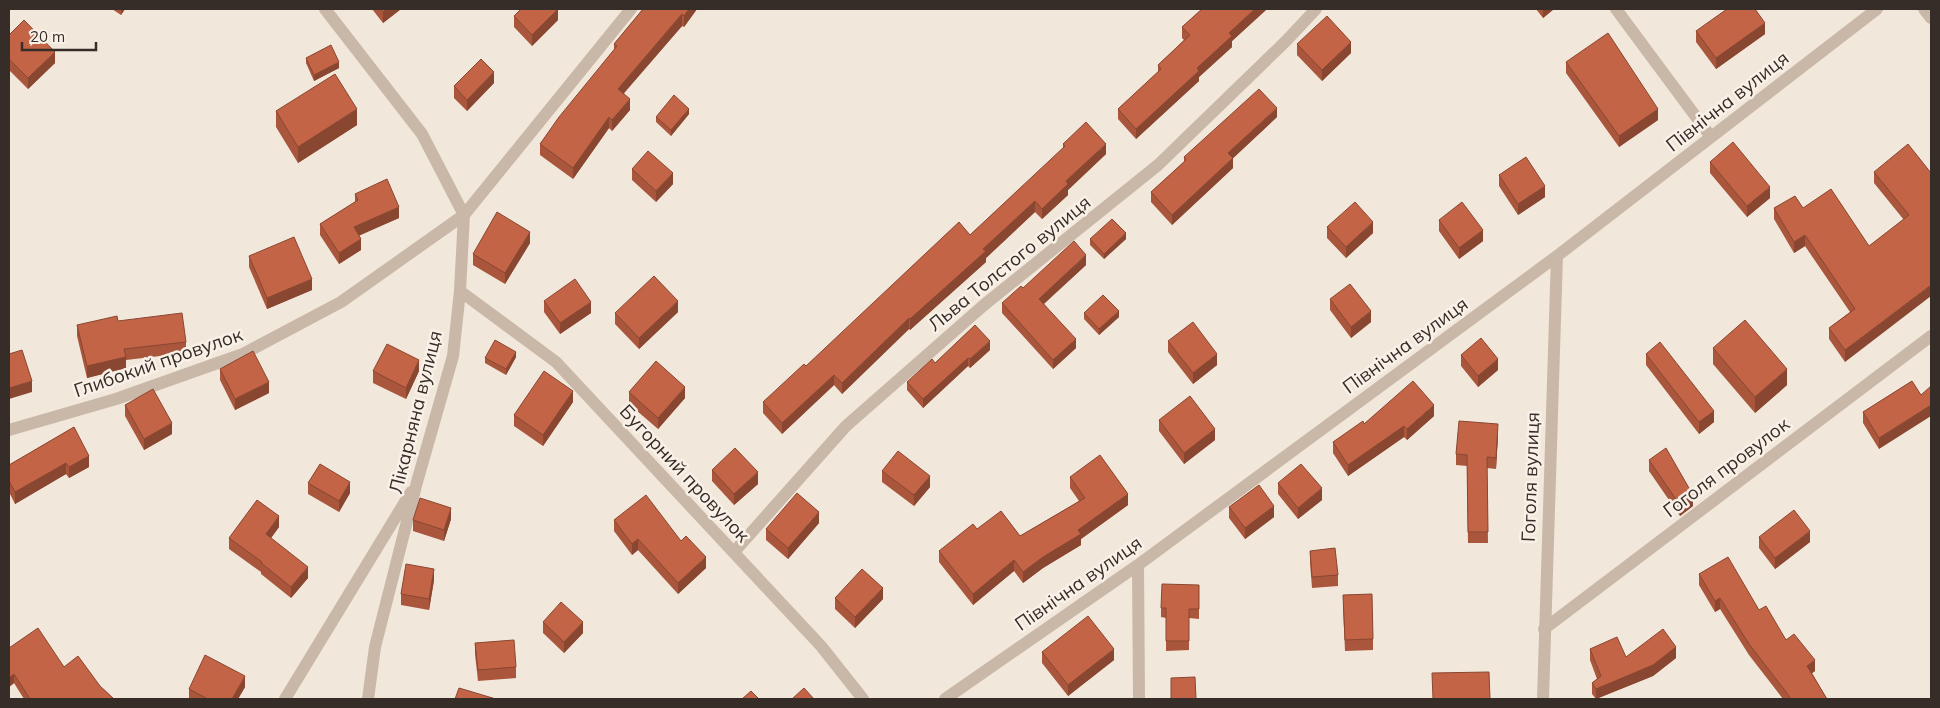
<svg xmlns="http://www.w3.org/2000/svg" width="1940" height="708" font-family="Mulish,sans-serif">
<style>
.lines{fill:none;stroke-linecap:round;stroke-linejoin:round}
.minor{stroke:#c9b7a7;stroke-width:12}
.wall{fill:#a9563c}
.shaded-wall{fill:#894631}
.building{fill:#c46446;stroke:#894631}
.labels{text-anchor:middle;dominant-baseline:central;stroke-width:5;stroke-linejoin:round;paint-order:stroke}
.street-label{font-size:19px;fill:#362c28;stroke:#f9f1e7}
</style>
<rect width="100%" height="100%" fill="#f1e7db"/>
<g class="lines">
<path class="minor" d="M325,9L422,134L464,215L460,291L453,356L417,482L375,647L368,699
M1616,9L1711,137
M1924,9L1931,18
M460,291L556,362L821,646L863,699
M9,430L116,399L243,354L341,302L464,215L631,9
M734,552L846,426L984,305L1158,165L1286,41L1316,9
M1138,565L1139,699
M1544,629L1931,336
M285,699L411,492
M945,699L1138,565L1557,256L1877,9
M1543,699L1557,256"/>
</g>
<path class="wall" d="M112,9H125L121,15Z
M372,9H401L383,23Z
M643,9H697L684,27L682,26L624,93L630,110L612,131L609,128L573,179L540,155V144L614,50V44Z
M1202,9H1267L1232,41V47L1199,77V81L1136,139L1118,119V109L1158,72V65L1184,40L1182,38V27Z
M1536,9H1554L1543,18Z
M514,16L558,20L532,46L514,27Z
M1696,31L1765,34L1716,69L1696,42Z
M9,35L55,63L28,89L9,70Z
M1297,44L1351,53L1322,81L1297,55Z
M306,58L339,68L314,81L306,63Z
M1566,62L1658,120L1619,147L1566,73Z
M494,83L467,111L454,98V86Z
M276,111L357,125L298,163L276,127Z
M689,114L671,136L656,122V117Z
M1277,117L1233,158V168L1172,225L1151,202V192L1184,162V157Z
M1063,144L1106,154L1068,190V195L1042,219L1035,212L986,258V262L910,330L909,329L842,394L834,385L782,434L763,413V402L806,366L970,235L1063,149Z
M1710,162L1770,198L1747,217L1710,173Z
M632,169L673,184L656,202L632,180Z
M1874,172L1931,173L1845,362L1829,339V328L1850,312L1805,246L1794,253L1774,219V208L1869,246L1904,220L1874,183Z
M1499,175L1545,197L1518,215L1499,186Z
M355,194L399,218L359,235L361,250L339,264L320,235V224L355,202Z
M1439,220L1483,241L1459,259L1439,231Z
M1327,227L1373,233L1346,258L1327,238Z
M1090,239H1126L1104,259L1090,245Z
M530,243L505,284L473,265V254Z
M249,256L312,290L267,309L249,267Z
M1086,265L1044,304L1076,348L1053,369L1002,313V303L1023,288Z
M1330,299L1371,322L1351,338L1330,310Z
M544,301L591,313L560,334L544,312Z
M678,312L639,349L615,324V313Z
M1084,313L1119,317L1099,335L1084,319Z
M118,321L186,342V353L126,360V368L87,378L77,336V325Z
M1168,341L1217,365L1193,384L1168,352Z
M1713,348L1787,385L1755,413L1713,364Z
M990,350L970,368L968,366L923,408L907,390V382L935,363Z
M1646,354L1714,422L1699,434L1646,365Z
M1461,355L1498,370L1478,387L1461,366Z
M516,357L506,375L485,363V358Z
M220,369L269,393L235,410L220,380Z
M373,371H419L406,399L373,383Z
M1912,381L1879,449L1863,423V412Z
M629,392L685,398L658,429L629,404Z
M573,402L543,446L514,426V415Z
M125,405L172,434L144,450L125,416Z
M1434,416L1407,440L1404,437L1348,476L1333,453V442L1364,424Z
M1159,420L1215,440L1184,464L1159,431Z
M74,427L89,467L69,478L66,474L15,504L9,492V465Z
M1498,435L1496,469L1487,468L1488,543H1468L1467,466L1456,465V454Z
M1649,460L1693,506L1680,516L1649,471Z
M712,470L758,484L734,505L712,481Z
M882,471L930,487L914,506L882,482Z
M1070,477L1128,505L1081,539V545L1043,568L1023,583L1014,571L973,605L939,562V551L977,529L1020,536L1079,501L1070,488Z
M308,483L350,493L339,512L308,494Z
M1278,483L1322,500L1298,519L1278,494Z
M1229,507L1274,517L1245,539L1229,518Z
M451,519L444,541L413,531V520Z
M614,520L681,541L706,568L678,594L638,550L632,555L614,531Z
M819,523L788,559L766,540V529Z
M279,527L271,538L308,578L291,598L261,574V572L229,549V538Z
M1759,537L1810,542L1775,569L1759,548Z
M1310,551L1338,575V586L1312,588L1310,562Z
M1699,574L1759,610L1815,671L1812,673L1827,699H1783L1749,655L1720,609L1715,612L1699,585Z
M434,580L429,610L401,605V594Z
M1199,585V619L1189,618V650L1166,651V618L1161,617V608Z
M835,598L883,599L855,628L835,609Z
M1343,606L1373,639V650L1345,651Z
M543,622L583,633L564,653L543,633Z
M475,643L516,667V678L478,681L475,654Z
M9,648L64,667L100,686L114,699H24L14,683L9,687Z
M1590,649L1626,657L1676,658L1653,676L1596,699L1592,694V683L1597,679L1590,660Z
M1042,652L1114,660L1068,696L1042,663Z
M245,687L238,699H189V689Z"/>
<path class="shaded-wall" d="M121,9H125L121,15Z
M387,9H401L383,23V12Z
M558,9V20L532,46V35Z
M689,9H697L684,27V16Z
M1255,9H1267L1232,41V47L1199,77V81L1136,139V129L1229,33Z
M1543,9H1554L1543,18Z
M682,14V26L618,100V89Z
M1765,23V34L1716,69V58Z
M1351,42V53L1322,81V70Z
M55,52V63L28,89V78Z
M339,62V68L314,81V75Z
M494,72V83L467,111V100Z
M630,99V110L612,131V120Z
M1277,108V117L1228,163V153Z
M357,109V125L298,163V147Z
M689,109V114L671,136V130Z
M1658,109V120L1619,147V136Z
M609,117V128L573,179V168Z
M1106,144V154L1068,190V195L1042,219V209L1066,181Z
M1233,158V168L1172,225V215Z
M673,173V184L656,202V191Z
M1545,186V197L1518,215V204Z
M1770,187V198L1747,217V206Z
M1035,201V212L986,258V262L910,330V319L983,249Z
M399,207V218L354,238V227Z
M1373,222V233L1346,258V247Z
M1483,230V241L1459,259V248Z
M530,232V243L505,284V273Z
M1126,233V239L1104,259V254Z
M1805,235V246L1794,253V242Z
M361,239V250L339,264V253Z
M1086,255V265L1039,308V299Z
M312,279V290L267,309V298Z
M1931,285V296L1845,362V350Z
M678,301V312L639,349V338Z
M591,302V313L560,334V323Z
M1119,311V317L1099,335V329Z
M1371,311V322L1351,338V327Z
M909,318V329L842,394V383Z
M1076,339V348L1053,369V360Z
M990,341V350L970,368V359Z
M516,352V357L506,375V369Z
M1217,354V365L1193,384V373Z
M126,357V368L87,378V366Z
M968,358V366L923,408V399Z
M1498,359V370L1478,387V376Z
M419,360V371L406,399V388Z
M1787,369V385L1755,413V397Z
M834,375V385L782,434V423Z
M32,381V392L9,399V388Z
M269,382V393L235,410V399Z
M685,387V398L658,429V418Z
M573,391V402L543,446V435Z
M1434,405V416L1407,440V429Z
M1931,405V416L1879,449V438Z
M1714,411V422L1699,434V422Z
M172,423V434L144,450V439Z
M1498,424V435L1496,469V458Z
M1404,426V437L1348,476V465Z
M1215,429V440L1184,464V453Z
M89,456V467L69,478V467Z
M66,463V474L15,504V492Z
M758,472V484L734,505V494Z
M930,476V487L914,506V495Z
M350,482V493L339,512V501Z
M1322,488V500L1298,519V508Z
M1128,494V505L1081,539V545L1043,568L1023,583V572L1078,530Z
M1693,495V506L1680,516V505Z
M1274,506V517L1245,539V528Z
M451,508V519L444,541V530Z
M819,512V523L788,559V548Z
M279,516V527L266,545V534Z
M1810,531V542L1775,569V558Z
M638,539V550L632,555V544Z
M706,557V568L678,594V583Z
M1014,560V571L973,605V594Z
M308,567V578L291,598V587Z
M434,569V580L429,610V599Z
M883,588V599L855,628V617Z
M1720,598V609L1715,612V601Z
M583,622V633L564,653V642Z
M1676,647V658L1653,676L1596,699V689Z
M1114,649V660L1068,696V685Z
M1815,660V671L1807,677V666Z
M14,674V683L9,687V678Z
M245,676V687L238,699H232Z"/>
<path class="building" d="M380,9H387L383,12Z
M521,9H558L532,35L514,16Z
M643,9H689L684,16L682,14L618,89L630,99L612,120L609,117L573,168L540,144L559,117L617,46L614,44Z
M1202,9H1255L1229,33L1232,36L1197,68L1199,71L1136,129L1118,109L1161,69L1158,65L1190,35L1182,27Z
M1727,9H1755L1765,23L1716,58L1696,31Z
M1327,16L1351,42L1322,70L1297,44Z
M24,20L55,52L28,78L9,59V35Z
M1608,33L1658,109L1619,136L1566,62Z
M331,45L339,62L314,75L306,58Z
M481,59L494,72L467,100L454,86Z
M335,74L357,109L298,147L276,111Z
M1259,89L1277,108L1228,153L1233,158L1172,215L1151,192L1186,160L1184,157Z
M674,95L689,109L671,130L656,117Z
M1086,122L1106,144L1066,181L1068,184L1042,209L1035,201L983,249L986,251L910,319L909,318L842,383L834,375L782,423L763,402L804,364L806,366L959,222L970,235L1065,146L1063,144Z
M1733,142L1770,187L1747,206L1710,162Z
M1908,144L1931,173V285L1845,350L1829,328L1855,309L1805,235L1794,242L1774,208L1795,196L1803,208L1831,189L1869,246L1909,215L1874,172Z
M648,151L673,173L656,191L632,169Z
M1526,157L1545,186L1518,204L1499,175Z
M387,179L399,207L354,227L361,239L339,253L320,224L358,200L355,194Z
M1355,202L1373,222L1346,247L1327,227Z
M1462,202L1483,230L1459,248L1439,220Z
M497,212L530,232L505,273L473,254Z
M1112,219L1126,233L1104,254L1090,239Z
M294,237L312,279L267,298L249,256Z
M1074,241L1086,255L1039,299L1076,339L1053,360L1002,303L1021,286L1023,288Z
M654,276L678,301L639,338L615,313Z
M575,279L591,302L560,323L544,301Z
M1350,284L1371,311L1351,327L1330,299Z
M1103,295L1119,311L1099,329L1084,313Z
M182,313L186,342L124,349L126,357L87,366L77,325L117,316L118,321Z
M1745,320L1787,369L1755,397L1713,348Z
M1193,322L1217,354L1193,373L1168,341Z
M975,325L990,341L970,359L968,358L923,399L907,382L932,359L935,363Z
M1481,338L1498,359L1478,376L1461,355Z
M495,340L516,352L506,369L485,358Z
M1660,342L1714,411L1699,422L1646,354Z
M387,344L419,360L406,388L373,371Z
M22,350L32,381L9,388V354Z
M253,351L269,382L235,399L220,369Z
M656,361L685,387L658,418L629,392Z
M544,371L573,391L543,435L514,415Z
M1413,381L1434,405L1407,429L1404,426L1348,465L1333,442L1363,421L1364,424Z
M1912,381L1921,395L1931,386V405L1879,438L1863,412Z
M153,389L172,423L144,439L125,405Z
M1190,396L1215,429L1184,453L1159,420Z
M1459,421L1498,424L1496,458L1487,457L1488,532H1468L1467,455L1456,454Z
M74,427L89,456L69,467L66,463L15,492L9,481V465Z
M735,448L758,472L734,494L712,470Z
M1666,448L1693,495L1680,505L1649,460Z
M898,451L930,476L914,495L882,471Z
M1100,455L1128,494L1078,530L1081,534L1043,557L1023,572L1014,560L973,594L939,551L973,524L977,529L1001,511L1020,536L1085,498L1070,477Z
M320,464L350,482L339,501L308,483Z
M1301,464L1322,488L1298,508L1278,483Z
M1259,485L1274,506L1245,528L1229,507Z
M797,493L819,512L788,548L766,529Z
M646,495L681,541L686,536L706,557L678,583L638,539L632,544L614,520Z
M420,498L451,508L444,530L413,520Z
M257,500L279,516L266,534L308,567L291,587L261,563L262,562L229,538Z
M1794,510L1810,531L1775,558L1759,537Z
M1335,548L1338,575L1312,577L1310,551Z
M1728,557L1759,610L1766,606L1786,640L1794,634L1815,660L1807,666L1827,699H1791L1786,692L1749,644L1720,598L1715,601L1699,574Z
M406,564L434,569L429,599L401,594Z
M862,569L883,588L855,617L835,598Z
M1162,584L1199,585V609H1189V641H1166V608H1161Z
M1372,594L1373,639L1345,640L1343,595Z
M561,602L583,622L564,642L543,622Z
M1088,616L1114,649L1068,685L1042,652Z
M38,628L64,667L78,656L100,686L114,699H30L14,674L9,678V648Z
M1663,629L1676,647L1653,665L1596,689L1592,683L1601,676L1590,649L1617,637L1626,657Z
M514,640L516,667L478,670L475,643Z
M205,655L245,676L232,699H208L189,689Z
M1489,672L1490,699H1433L1432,673Z
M1195,677L1196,699H1171V678Z
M459,688L496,699H455Z
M804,688L814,699H792Z
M751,691L759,699H742Z"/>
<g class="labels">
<g class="street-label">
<text transform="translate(1727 101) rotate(-38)">Північна вулиця</text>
<text transform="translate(1009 263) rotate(-39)">Льва Толстого вулиця</text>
<text transform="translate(1405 345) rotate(-36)">Північна вулиця</text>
<text transform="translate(158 362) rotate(-19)">Глибокий провулок</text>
<text transform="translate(415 412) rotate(-76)">Лікарняна вулиця</text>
<text transform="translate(1726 467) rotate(-37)">Гоголя провулок</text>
<text transform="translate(685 473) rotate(47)">Бугорний провулок</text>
<text transform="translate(1530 477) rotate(-88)">Гоголя вулиця</text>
<text transform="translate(1078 583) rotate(-35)">Північна вулиця</text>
</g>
</g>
<rect width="1940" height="708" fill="none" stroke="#362c28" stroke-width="20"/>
<path d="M22 42v8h74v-8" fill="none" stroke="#362c28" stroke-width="2.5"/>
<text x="30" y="42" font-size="15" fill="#362c28" stroke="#f9f1e7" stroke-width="4" paint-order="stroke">20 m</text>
</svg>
